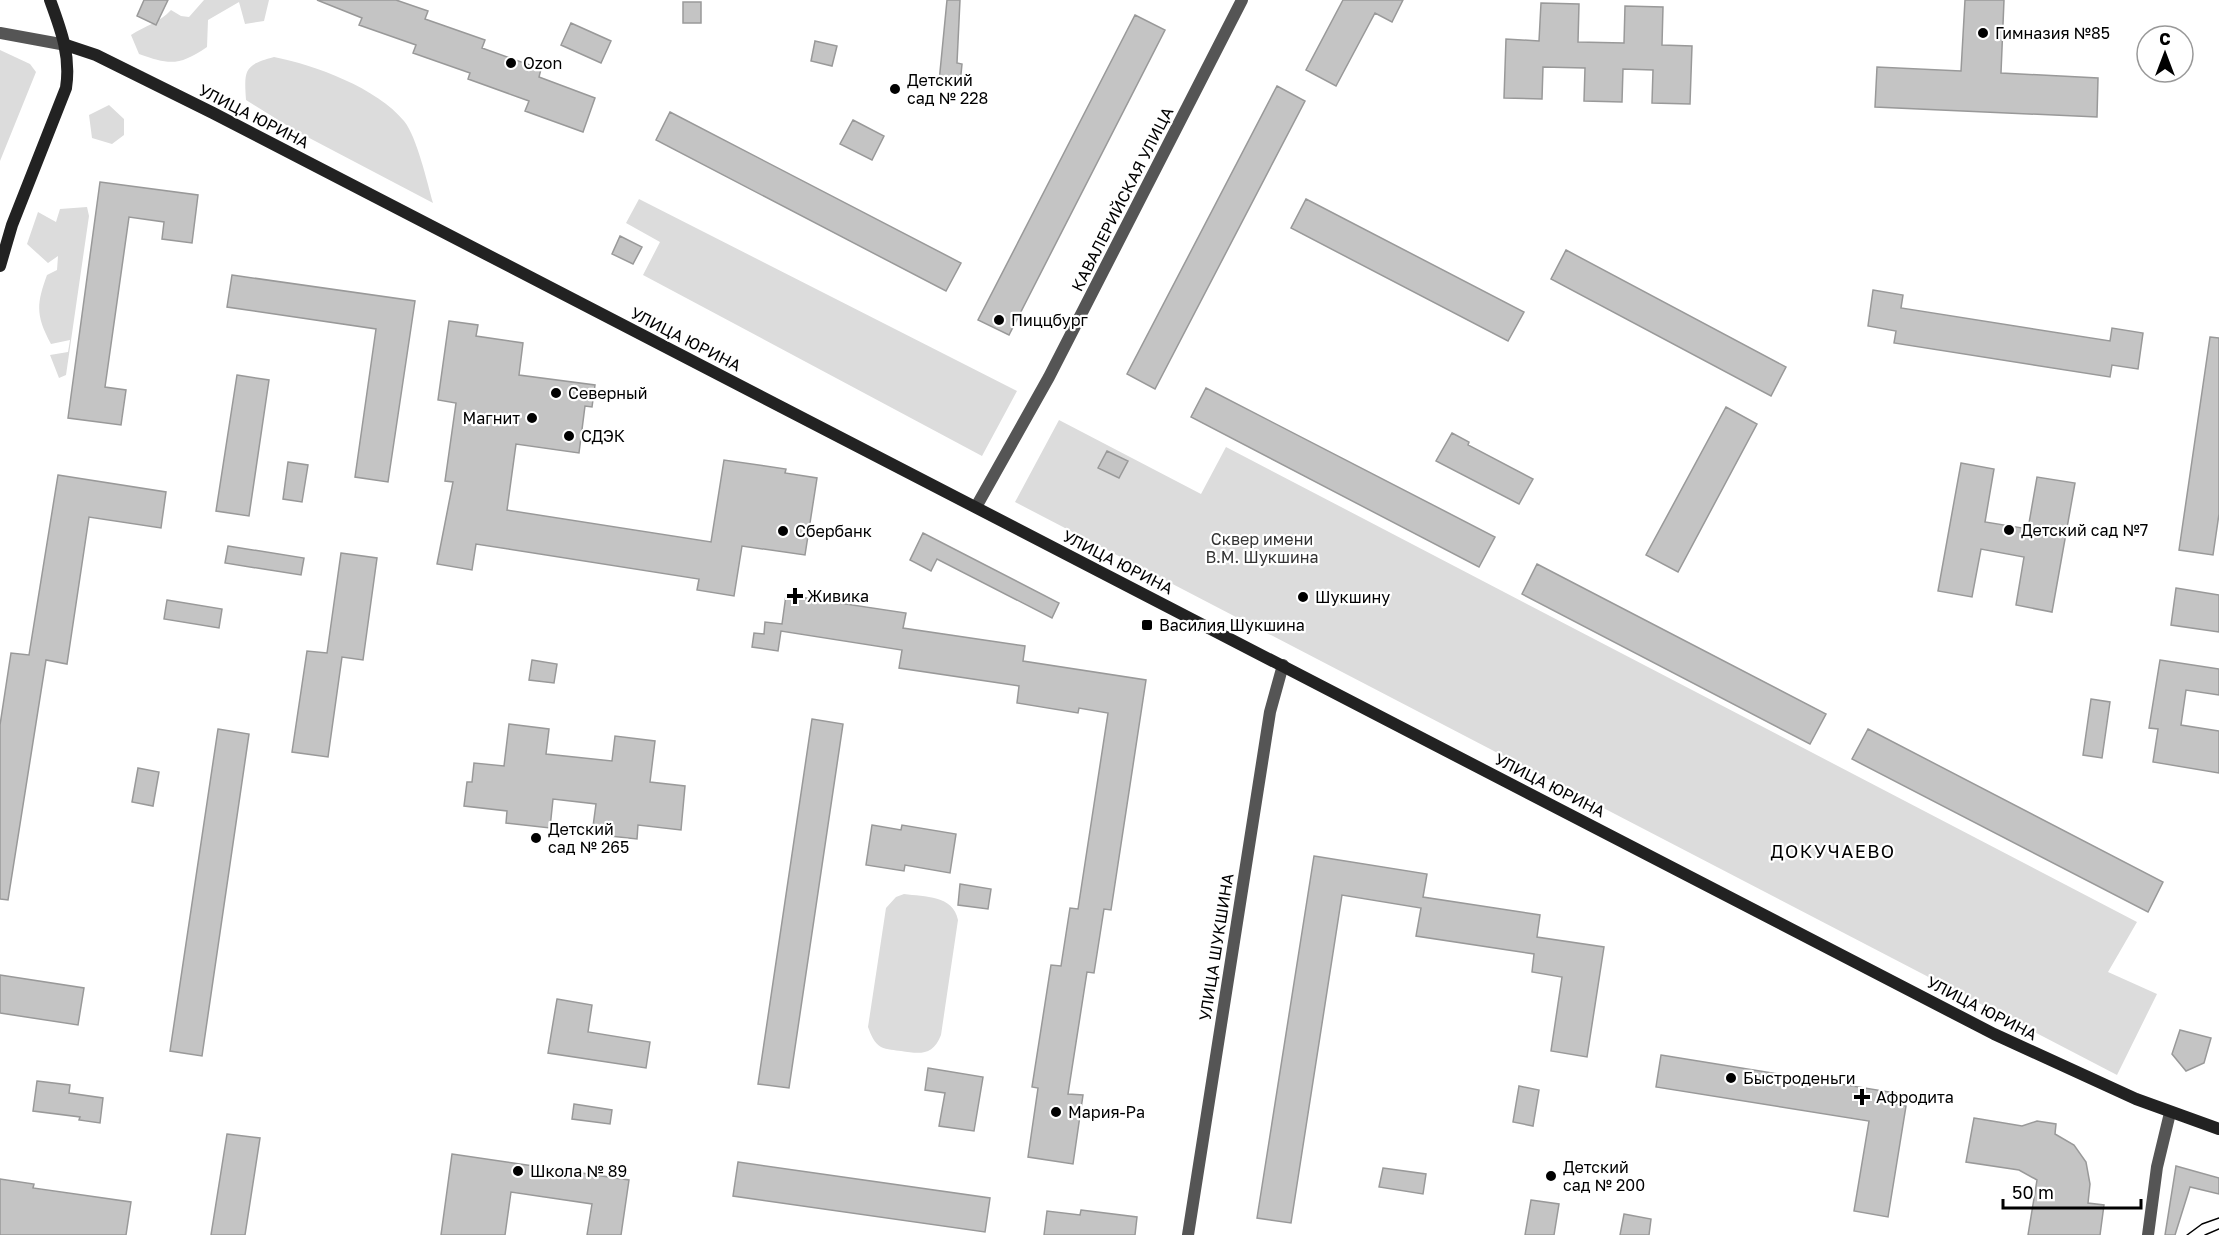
<svg xmlns="http://www.w3.org/2000/svg" width="2219" height="1235" font-family="'Golos Text',sans-serif">
<style>
.green{fill:#dcdcdc}
.building{fill:#c4c4c4;stroke:#999;stroke-width:1.5}
.lines{fill:none;stroke-linecap:round;stroke-linejoin:round}
.street{stroke:#555;stroke-width:12}
.secondary{stroke:#222;stroke-width:12}
.tram{stroke:#000;stroke-width:1.5}
.poi-dot{fill:#000;stroke:#fff;stroke-width:2}
.labels{text-anchor:middle;dominant-baseline:central;stroke-width:4.5;stroke-linejoin:round;paint-order:stroke}
.poi-label{font-size:16px;fill:#000;stroke:#fff;text-anchor:start}
.street-label{font-size:16px;fill:#000;stroke:#fff}
.park-label{font-size:16px;fill:#333;stroke:#fff}
.neighbourhood-label{font-size:18px;letter-spacing:1.5px;fill:#000;stroke:#fff}
</style>
<rect width="100%" height="100%" fill="#fff"/>
<path class="green" d="M204,0H269L264,21L245,24L239,2L208,20L207,47C179,66 170,65 139,54L131,35C145,26 160,22 171,10L181,16L189,17Z
M0,50L30,64L36,72L0,161Z
M274,57C315,65 377,88 404,121C417,137 427,182 433,203L296,131L246,100C244,70 244,65 274,57Z
M109,105L124,119V135L112,144L92,138L89,115Z
M639,199L1017,391L982,456L643,275L660,242L626,223Z
M87,207L89,216L66,375L59,378L50,355L68,352L70,340L51,344C36,316 36,305 47,275L57,270L58,256L48,263L27,244L38,212L56,222L60,209Z
M1059,420L1201,494L1226,447L2137,922L2108,972L2157,994L2117,1075L1015,502Z
M904,894C925,897 953,895 958,920L941,1035C933,1056 920,1054 901,1051C895,1050 887,1050 881,1047C874,1043 871,1035 868,1027L886,908L896,897Z"/>
<path class="building" d="M144,0H168L156,25L137,16Z
M317,0H396L428,11L425,19L485,40L482,48L541,69L539,77L595,98L583,132L525,111L529,101L468,79L470,73L413,53L416,45L359,25L362,18Z
M947,0H960L957,63L962,64L960,84L939,82Z
M1343,0H1403L1392,22L1375,13L1336,86L1306,70Z
M1965,0H2004L2001,73L2098,78L2097,117L1875,107L1877,67L1961,71Z
M683,2H701V23H683Z
M1541,3L1579,4L1578,42L1624,43L1625,6L1663,7L1662,45L1692,46L1690,104L1652,103L1653,70L1623,69L1622,102L1584,101L1585,68L1543,67L1542,99L1504,98L1506,39L1539,41Z
M1135,15L1165,30L1009,335L978,320Z
M571,23L611,41L601,63L561,45Z
M815,41L837,46L832,66L811,61Z
M1277,86L1305,101L1155,389L1127,374Z
M670,112L961,263L946,291L656,140Z
M853,120L884,136L872,160L840,144Z
M100,182L198,195L192,243L162,239L164,222L129,217L105,387L126,390L121,425L68,418Z
M1306,199L1524,312L1508,341L1291,228Z
M620,236L642,247L633,264L612,254Z
M1566,250L1786,367L1771,396L1551,279Z
M232,275L415,301L388,482L355,477L376,329L227,307Z
M1873,290L1903,295L1901,308L2110,341L2112,328L2143,333L2138,369L2112,365L2110,377L1894,343L1896,331L1868,326Z
M449,321L478,325L476,336L523,343L519,375L595,385L592,407L585,406L579,453L516,444L507,510L711,542L724,460L786,469L785,473L817,478L805,555L742,546L734,596L697,590L699,579L476,544L472,570L437,564L453,482L445,481L456,403L438,400Z
M2210,337L2219,338V514L2213,555L2179,550Z
M237,375L269,380L249,516L216,511Z
M1206,388L1495,537L1479,567L1191,417Z
M1726,407L1757,424L1678,572L1646,555Z
M1452,433L1469,442L1468,445L1533,479L1519,504L1436,461Z
M1107,451L1128,461L1119,478L1098,468Z
M288,462L308,465L302,502L283,499Z
M1961,463L1994,469L1985,522L2028,529L2037,477L2075,483L2052,612L2016,605L2024,557L1981,549L1972,597L1938,591Z
M58,475L166,492L161,528L89,517L67,664L46,660L8,900L0,899V725L11,653L29,655Z
M923,533L1059,603L1052,618L937,559L931,571L910,560Z
M228,546L304,558L301,575L225,563Z
M341,553L377,558L363,660L342,657L328,757L292,752L307,651L327,653Z
M1537,564L1826,714L1810,744L1522,594Z
M2176,588L2219,595V632L2171,625Z
M786,595L906,613L903,628L1025,646L1023,661L1146,680L1111,910L1104,909L1094,973L1087,972L1068,1094L1083,1095L1073,1164L1028,1157L1038,1088L1032,1087L1051,965L1061,966L1070,908L1078,909L1108,713L1079,708L1078,713L1017,703L1019,686L899,668L902,650L781,631L778,651L752,647L754,633L764,634L765,622L782,624Z
M167,600L222,609L219,628L164,619Z
M532,660L557,664L554,683L529,680Z
M2160,660L2219,669V695L2186,690L2181,725L2219,731V773L2153,762L2158,729L2149,728Z
M2091,699L2110,702L2102,758L2083,755Z
M812,719L843,724L789,1088L758,1084Z
M509,724L549,729L546,754L612,761L615,736L655,741L650,782L685,786L681,830L638,825L637,839L592,834L596,804L553,799L550,828L506,823L507,811L464,806L467,782H472L474,763L504,766Z
M218,729L249,734L202,1056L170,1051Z
M1868,729L2163,882L2148,912L1852,759Z
M138,768L159,772L153,806L132,802Z
M872,825L901,830L902,825L956,834L950,873L905,865L904,871L866,865Z
M1314,856L1427,874L1423,897L1540,915L1537,937L1604,947L1587,1057L1551,1051L1562,977L1532,972L1534,954L1416,936L1421,908L1342,895L1291,1223L1257,1218Z
M960,884L991,889L988,909L958,905Z
M0,975L84,988L78,1025L0,1013Z
M557,999L592,1005L588,1032L650,1042L646,1068L548,1053Z
M2180,1030L2211,1038L2204,1063L2186,1071L2172,1054Z
M1661,1055L1896,1093L1894,1104L1906,1106L1888,1217L1854,1211L1869,1121L1656,1087Z
M928,1068L983,1077L974,1131L939,1126L945,1093L925,1090Z
M37,1081L70,1085L69,1093L103,1098L100,1123L79,1120L80,1117L33,1111Z
M1519,1086L1539,1090L1533,1126L1513,1122Z
M574,1104L612,1110L610,1124L572,1119Z
M1974,1118L2022,1126L2037,1121L2056,1124L2055,1134L2074,1145L2086,1162L2090,1184L2088,1203L2104,1205L2100,1235H2028L2037,1180L2019,1170L1966,1162Z
M227,1134L260,1138L245,1235H211Z
M452,1154L629,1180L621,1235H587L592,1204L511,1192L505,1235H441Z
M738,1162L990,1198L985,1232L733,1196Z
M2176,1166L2219,1178V1194L2190,1187L2175,1235H2165Z
M1383,1168L1426,1174L1423,1194L1379,1187Z
M0,1179L34,1184L33,1188L131,1202L126,1235H0Z
M1531,1200L1559,1204L1554,1235H1525Z
M1081,1210L1137,1217L1135,1235H1044L1047,1211L1080,1215Z
M1624,1214L1651,1219L1649,1235H1620Z"/>
<g class="lines">
<path class="street" d="M0,33L66,45
M976,507L1049,377L1242,0
M1188,1235L1270,712L1283,665
M2148,1235L2157,1167L2170,1113"/>
<path class="secondary" d="M66,45L96,55L213,113L1994,1034L2136,1099L2219,1129
M0,266L12,225L66,88C71,56 61,30 50,0"/>
<path class="tram" d="M2187,1235L2202,1224L2219,1218
M2205,1235L2219,1229"/>
</g>
<g class="poi-dot">
<circle cx="1983" cy="33" r="6"/>
<circle cx="511" cy="63" r="6"/>
<circle cx="895" cy="89" r="6"/>
<circle cx="999" cy="320" r="6"/>
<circle cx="556" cy="393" r="6"/>
<circle cx="532" cy="418" r="6"/>
<circle cx="569" cy="436" r="6"/>
<circle cx="2009" cy="530" r="6"/>
<circle cx="783" cy="531" r="6"/>
<path d="M792 587h6v6h6v6h-6v6h-6v-6h-6v-6h6z"/>
<circle cx="1303" cy="597" r="6"/>
<rect x="1141" y="619" width="12" height="12" rx="3"/>
<circle cx="536" cy="838" r="6"/>
<circle cx="1731" cy="1078" r="6"/>
<path d="M1859 1088h6v6h6v6h-6v6h-6v-6h-6v-6h6z"/>
<circle cx="1056" cy="1112" r="6"/>
<circle cx="518" cy="1171" r="6"/>
<circle cx="1551" cy="1176" r="6"/>
</g>
<g class="labels">
<g class="poi-label">
<text x="1995" y="33">Гимназия №85</text>
<text x="523" y="63">Ozon</text>
<text x="907" y="80">Детский<tspan x="907" dy="18">сад № 228</tspan></text>
<text x="1011" y="320">Пиццбург</text>
<text x="568" y="393">Северный</text>
<text x="520" y="418" text-anchor="end">Магнит</text>
<text x="581" y="436">СДЭК</text>
<text x="2021" y="530">Детский сад №7</text>
<text x="795" y="531">Сбербанк</text>
<text x="807" y="596">Живика</text>
<text x="1315" y="597">Шукшину</text>
<text x="1159" y="625">Василия Шукшина</text>
<text x="548" y="829">Детский<tspan x="548" dy="18">сад № 265</tspan></text>
<text x="1743" y="1078">Быстроденьги</text>
<text x="1876" y="1097">Афродита</text>
<text x="1068" y="1112">Мария-Ра</text>
<text x="1563" y="1167">Детский<tspan x="1563" dy="18">сад № 200</tspan></text>
<text x="530" y="1171">Школа № 89</text>
</g>
<g class="street-label">
<text transform="translate(254 116) rotate(27)">УЛИЦА ЮРИНА</text>
<text transform="translate(1122 199) rotate(-63)">КАВАЛЕРИЙСКАЯ УЛИЦА</text>
<text transform="translate(686 339) rotate(27)">УЛИЦА ЮРИНА</text>
<text transform="translate(1118 562) rotate(27)">УЛИЦА ЮРИНА</text>
<text transform="translate(1550 785) rotate(27)">УЛИЦА ЮРИНА</text>
<text transform="translate(1216 947) rotate(-81)">УЛИЦА ШУКШИНА</text>
<text transform="translate(1982 1008) rotate(27)">УЛИЦА ЮРИНА</text>
</g>
<g class="park-label">
<text x="1262" y="539">Сквер имени<tspan x="1262" dy="18">В.М. Шукшина</tspan></text>
</g>
<g class="neighbourhood-label">
<text x="1833" y="851">ДОКУЧАЕВО</text>
</g>
</g>
<g transform="translate(2165 54)"><circle r="28" fill="#ffffff" stroke="#999999" stroke-width="1.5"/>
<path d="M0-4.5L10 22L0 15L-10 22Z" fill="#000000"/>
<text y="-9" font-size="16" font-weight="bold" text-anchor="middle" fill="#000000">С</text>
</g>
<path d="M2003 1199v9h138v-9" fill="none" stroke="#000000" stroke-width="3"/>
<text x="2012" y="1199" font-size="18" fill="#000000" stroke="#ffffff" stroke-width="4.5" paint-order="stroke">50 m</text>
</svg>
